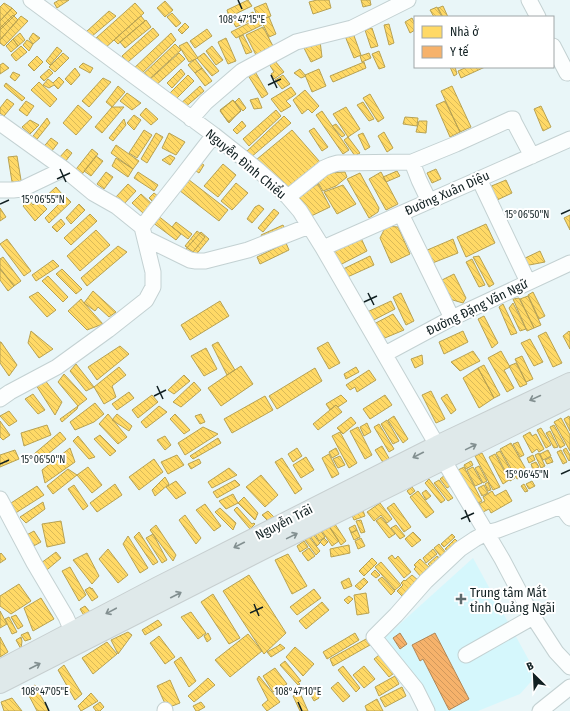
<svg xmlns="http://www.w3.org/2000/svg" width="570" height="711" font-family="'Fira Sans Condensed',sans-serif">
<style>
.built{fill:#d5f7fc}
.homes{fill:url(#homes-back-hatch);stroke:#b8a252}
.health{fill:url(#health-back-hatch);stroke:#b18655}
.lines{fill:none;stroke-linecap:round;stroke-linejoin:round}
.minor-casing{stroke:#c3d1d2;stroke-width:17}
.major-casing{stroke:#c7cfd0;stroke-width:20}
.minor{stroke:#fcfefe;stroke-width:15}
.major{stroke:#dfe9ea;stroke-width:18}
.oneway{stroke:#828f90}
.ticks{fill:none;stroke:#112022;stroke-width:1.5}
.poi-dot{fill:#5d6b6d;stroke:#fff;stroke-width:1.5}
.labels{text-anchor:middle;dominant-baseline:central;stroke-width:4;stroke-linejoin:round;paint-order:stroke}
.street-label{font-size:13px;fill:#112022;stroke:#fff}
.poi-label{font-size:13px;fill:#112022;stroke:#fff;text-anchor:start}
.ticks-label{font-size:10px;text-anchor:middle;fill:#112022;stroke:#fff;stroke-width:4;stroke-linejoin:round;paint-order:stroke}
</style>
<defs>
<pattern id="homes-back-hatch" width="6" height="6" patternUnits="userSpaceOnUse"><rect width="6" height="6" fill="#ffd966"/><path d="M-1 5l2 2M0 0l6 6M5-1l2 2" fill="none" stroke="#daba58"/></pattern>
<pattern id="health-back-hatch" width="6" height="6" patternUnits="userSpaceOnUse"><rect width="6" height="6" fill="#f6b26b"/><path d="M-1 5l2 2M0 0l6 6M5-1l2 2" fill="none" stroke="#d2995c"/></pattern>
</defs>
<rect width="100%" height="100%" fill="#e9f6f8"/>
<path class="built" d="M473,558L537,675L520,694L478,711H432L381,641Z"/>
<path class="homes" d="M59,0H69L57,8L54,3Z
M248,0L252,6L229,17L227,10Z
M317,0H329L331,8L313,14L309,2Z
M361,0H370L371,5L363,7Z
M165,1L173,10L165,17L157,8Z
M4,3L12,8L0,21V7Z
M135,3L144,13L104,49L95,39Z
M266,3L271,16L265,18L264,15L258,18L254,8Z
M443,6L448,17H443L438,8Z
M437,7L442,17H434L430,10Z
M12,8L17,13L0,30V21Z
M109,11L116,16L91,37L86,32Z
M253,12L256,18L236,27L233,22Z
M172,13L181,23L176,27L167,17Z
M13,15L18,20L0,40V28Z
M21,16L28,21L4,46L0,43V40Z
M141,16L145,21L118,44L114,40Z
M269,17L276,34L269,37L261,20Z
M412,18L415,24V30L410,33L405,22Z
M257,19L262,25L236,38L231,32Z
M146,20L151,27L125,48L120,42Z
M185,23L189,27L182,34L178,30Z
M389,24L394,43L389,45L384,25Z
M263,27L274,48L264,50V53L256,55L246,35Z
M153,28L159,35L128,62L122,56Z
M372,28L378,46L371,48L365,30Z
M207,29L212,36L195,48L190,41Z
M20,33L25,40L18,46L13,39Z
M33,33L40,38L33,44L29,39Z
M171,33L176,40L137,78L131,71Z
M353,33L361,55L354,58L345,36Z
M243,35L252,52L246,54L239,37Z
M226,38L236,61L228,64L218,42Z
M13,39L18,46L11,52L6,46Z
M27,40L33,44L29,51L23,45Z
M320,41L322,57L311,62L302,44Z
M187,42L198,58L189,62L179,46Z
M175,44L181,50L144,84L139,78Z
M21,46L27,52L16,61L11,55Z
M212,46L223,60L216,65L206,51Z
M57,47L62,51L50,65L46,61Z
M379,51L385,67L379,69L372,54Z
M63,53L69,58L55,72L49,67Z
M179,53L185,59L154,87L148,81Z
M204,53L219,71L212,76L197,58Z
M369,53L371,58L362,62L360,56Z
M37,56L43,62L34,71L28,65Z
M195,59L202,68L195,73L188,65Z
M275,61L284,72L274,79L271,74L274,72L269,64Z
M364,62L366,68L333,82L330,76Z
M3,63L9,68L0,74V65Z
M83,63L93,68L90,73L79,67Z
M450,67H455L457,74L454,76Z
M467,67H485L461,78L458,71Z
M75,68L80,75L71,85L65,79Z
M202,68L212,81L205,86L195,73Z
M253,68L268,94L262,98L246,72Z
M49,69L53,73L44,81L40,77Z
M181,69L185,74L172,88L167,83Z
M300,69L306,76L301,78L294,73Z
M319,69L326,86L312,92L305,75Z
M13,72L20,75L15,81L10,77Z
M188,75L194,81L176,99L170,93Z
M283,75L290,84L282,89L275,80Z
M59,77L64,82L58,89L54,85L49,88L43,85L48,79L53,83Z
M103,78L111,82L89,107L82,101Z
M39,82L57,99L50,107L31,90Z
M6,83L25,98L22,101L4,86Z
M118,86L125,92L112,107L106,102Z
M200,86L204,91L183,109L179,105Z
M452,86L471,127L460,132L441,91Z
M291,87L296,94L286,101L291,106L281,112L271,99Z
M305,90L319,106L312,113L308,109L302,114L293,100Z
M127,93L141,103L132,110L120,101Z
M370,94L384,118L378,122L363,98Z
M239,98L246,108L243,111L235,102Z
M258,98L262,108L254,109L250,100Z
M7,99L14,104L4,116L0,113V108Z
M233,100L241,110L229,123L220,111Z
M233,100L241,111L228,122L220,110Z
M26,101L34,106L27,116L19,110Z
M445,101L460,132L450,137L436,105Z
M363,102L374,119L369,121L357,105Z
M78,105L92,117L76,135L63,123Z
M541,106L551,127L543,131L534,109Z
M112,107H124L102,133L95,127Z
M346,107L360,129L348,137L333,114Z
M146,108L158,119L151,125L140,115Z
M276,110L281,116L249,146L243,139Z
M322,111L349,150L343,154L316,115Z
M134,115L141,120L134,130L127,123Z
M284,116L291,123L250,158L245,153Z
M405,117L418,118L417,126L403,124Z
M47,118L50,123L34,143L30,140Z
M124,119L126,125L113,141L109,138Z
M30,120L39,125L30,134L22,127Z
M242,121L246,126L237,134L233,130Z
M419,121H427L426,133L416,132Z
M336,124L345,135L342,137L332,126Z
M314,128L328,147L322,151L309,131Z
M144,130L152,135L137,158L129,153Z
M292,130L320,162L283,192L256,160Z
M384,132L393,148L387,152L378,136Z
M156,133L163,137L147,163L141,159Z
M169,133L185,142L176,155L162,148Z
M363,133L370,147L365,150L358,135Z
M348,137L360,153L355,156L344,140Z
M51,138L58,143L48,156L41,150Z
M116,145L139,161L133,169L111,153Z
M67,149L72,153L65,162L59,158Z
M92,149L98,154L79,178L73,173Z
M170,155L175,158L170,165L162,160Z
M17,156L22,186L13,188L8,157Z
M96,156L103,161L91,176L84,171Z
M116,158L133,169L128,177L112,166Z
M198,161L204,165L199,173L193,169Z
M223,164L236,175L218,197L204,186Z
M436,169L441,179L432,183L427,173Z
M397,171L400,176L386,182L383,177Z
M106,172L113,177L104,189L97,184Z
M138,172L158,185L154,191L134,178Z
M345,172L347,177L336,186L323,191L316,179L328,173Z
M381,172L398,204L386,210L369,179Z
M360,173L379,208L378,212L369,218L347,179Z
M184,176L228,210L219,221L175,187Z
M506,180L512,193L495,201L489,187Z
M236,183L248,193L232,210L221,201Z
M128,184L136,191L123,205L115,198Z
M318,184L330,207L307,218L295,198Z
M343,185L356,204L337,214L324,192Z
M56,187L62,194L48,205L43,199Z
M154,193L159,197L154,203L149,198Z
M141,194L152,204L143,213L132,203Z
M66,197L71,202L49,223L45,218Z
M29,200L33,205L38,200L47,209L35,221L23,206Z
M79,204L85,210L71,224L66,218Z
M259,205L264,209L252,223L247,219L255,207Z
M0,208L6,217L0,221Z
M274,209L279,213L263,232L258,228Z
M90,214L97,221L71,245L64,238Z
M157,215L181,234L176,240L152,222Z
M570,215V230L564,218Z
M61,219L65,224L57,232L52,227Z
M176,222L192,234L188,239L172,227Z
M486,224L495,243L466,257L457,237Z
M283,225L286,231L264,241L261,235Z
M386,226L398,227L410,254L391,263L380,238Z
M96,230L110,245L80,271L67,256Z
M197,231L205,237L193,252L185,246Z
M201,232L209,239L194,257L185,250Z
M361,238L367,251L338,266L332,252Z
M7,239L31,271L24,276L0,244Z
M453,239L458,253L430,264L425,251Z
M286,243L289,250L260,264L257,257Z
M118,246L127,252L87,286L81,278Z
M540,251L545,262L524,266L521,260Z
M370,256L374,265L343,279L339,271Z
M479,256L494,284L489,287L473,257Z
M3,257L21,281L14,286L0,268V259Z
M472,259L485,285L479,287L466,262Z
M53,260L59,266L36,281L32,275Z
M0,269L14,286L8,291L0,280Z
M62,269L82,289L76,294L56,274Z
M454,274L466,298L463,303L446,298L438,282Z
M48,276L68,297L63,302L42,281Z
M93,291L116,312L109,317L98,307L95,311L84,303Z
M38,292L56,310L47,317L29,297Z
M533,292L545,316L539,319L528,295Z
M401,293L414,321L406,325L393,297Z
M528,296L541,325L534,328L520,299Z
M519,298L534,328L527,331L513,299Z
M81,299L84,303L103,324L87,330L68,311Z
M220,301L229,316L190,340L181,325Z
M391,301L395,309L370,322L365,313Z
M513,303L526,329L520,331L509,308Z
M503,304L517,333L511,335L499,307Z
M393,314L404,330L380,340L372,325Z
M484,316L498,343L492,348L478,319Z
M31,331L53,349L39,358L28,343Z
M463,331L468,342L444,354L439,342Z
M569,331L570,332V349L563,336Z
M546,332L562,363L553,367L538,336Z
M530,339L543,362L534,366L521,343Z
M0,342H1L17,365L9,376L0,363Z
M218,342L235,370L227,375L212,345Z
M328,342L340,363L329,369L317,348Z
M120,346L129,354L97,380L88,367Z
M206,348L217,369L204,376L191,356Z
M473,351L480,361L460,371L451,362Z
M501,351L510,367L504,370L514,388L507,392L488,358Z
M422,355L423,364L415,368L411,359Z
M522,356L533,379L526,382L515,359Z
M516,363L527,384L520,387L509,366Z
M76,364L94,387L86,391L70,371Z
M484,365L500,395L494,398L478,368Z
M241,366L253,384L221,406L208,388L227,375Z
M119,367L126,375L112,386L116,397L104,404L94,387Z
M356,367L359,372L346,379L344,374Z
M315,368L322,381L277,409L269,396Z
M478,368L494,398L479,408L463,378Z
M369,370L376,380L357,392L355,387L350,390L346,385Z
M64,374L87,399L78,406L58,382Z
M184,375L190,381L174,394L168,390Z
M44,379L62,402L55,415L36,385Z
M194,382L201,390L181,407L173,402Z
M431,391L445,419L436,423L422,395Z
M129,392L134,398L117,410L112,404Z
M33,394L45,410L38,414L25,399Z
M447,394L456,410L451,414L441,398Z
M152,395L158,402L138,418L132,410Z
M341,395L347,401L338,407L336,405L330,410L326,404Z
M385,395L392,405L370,419L363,409Z
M265,396L273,410L232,433L224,419Z
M95,403L104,414L94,422L75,430L70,422Z
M336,405L342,412L318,430L313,424Z
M78,406L77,409L62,422L60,419Z
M159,406L167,412L146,428L141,422Z
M9,411L17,421L9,426L0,416Z
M108,414L127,437L118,444L99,424Z
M117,414L132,426L129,431L112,420Z
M175,414L190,430L184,434L170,419Z
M201,414L205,422L200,424L195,416Z
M394,416L408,439L403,443L388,420Z
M569,416L570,419V431L564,419Z
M351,417L356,423L343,434L337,428Z
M561,418L570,435V451L554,422Z
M387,420L399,441L393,444L381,424Z
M0,421L10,435L3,440L0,437Z
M367,423L371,432L364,436L360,427Z
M379,424L394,449L389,452L374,427Z
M47,425L51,435L24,446L21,433Z
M554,425L565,445L560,448L550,427Z
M203,427L218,434L185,455L178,443Z
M358,427L372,455L365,459L350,431Z
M541,428L551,445L546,448L537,430Z
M550,431L558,447L554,448L546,433Z
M60,432L66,439L42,459L34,454Z
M340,432L357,463L349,468L332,436Z
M530,432L532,436L536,434L544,449L539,452L537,449L532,453L523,436Z
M100,435L116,451L110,456L94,439Z
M78,436L95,457L89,459L73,441Z
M165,436L171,445L165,450L157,440Z
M218,438L221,443L193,459L190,456Z
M518,442L524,455L520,457L513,444Z
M511,443L528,473L517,479L500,449Z
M382,446L390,460L384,464L375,450Z
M70,448L75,462L45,483L42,470Z
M297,448L302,456L293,462L288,454Z
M336,448L339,454L332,458L329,452Z
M566,448L570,455V460L569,461L563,450Z
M15,450L19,459L0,467V455Z
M548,450L551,456L543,460L540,454Z
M561,450L567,462L563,464L557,452Z
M500,451L515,478L510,481L496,453Z
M482,453L500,487L493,490L475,456Z
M539,453L545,466L541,468L535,455Z
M329,454L339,474L332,478L322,458Z
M495,454L509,480L503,484L489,457Z
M177,455L184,465L168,474L161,462Z
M533,455L535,460L529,463L527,458Z
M340,456L345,465L338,468L333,459Z
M306,457L314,470L301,478L293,465Z
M551,457L553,462L547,464L545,460Z
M282,458L302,489L295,494L275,462Z
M154,459L163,472L139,490L129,477Z
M199,459L201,463L191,469L188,464Z
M471,461L473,465L466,469L464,465Z
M536,462L539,467L533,470L531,464Z
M479,466L487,481L483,483L475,468Z
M88,467L102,485L92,493L77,475Z
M464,467L482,501L476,504L458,470Z
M473,467L482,483L475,486L467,470Z
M229,468L237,475L212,488L208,482Z
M68,469L77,475L53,494L47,486Z
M261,475L278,495L265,507L246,487Z
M445,475L452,485L447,488L440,479Z
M165,477L169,484L155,496L152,490Z
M429,479L445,500L441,503L425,483Z
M235,480L240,485L217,498L213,492Z
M439,480L453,498L448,501L434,483Z
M176,481L186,493L176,499L166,487Z
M532,481L535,486L529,489L526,484Z
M488,482L491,490L488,491L485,484Z
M115,484L122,495L97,512L90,503Z
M524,484L528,491L525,492L521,486Z
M74,485L88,506L83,510L68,489Z
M484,485L488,493L482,496L478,488Z
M37,486L44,495L14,514L8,505Z
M412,487L415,491L410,495L407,491Z
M426,490L431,496L426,500L422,493Z
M506,490L512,501L491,513L489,509L483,512L479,504L485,501L483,497L492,491L495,496Z
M418,491L434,512L426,518L410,497Z
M233,494L238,503L226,509L219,501Z
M244,497L258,513L255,520L238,503Z
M43,502L45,509L26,523L20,517Z
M380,503L392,519L387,523L381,515L374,521L367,512Z
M394,503L411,527L404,532L387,508Z
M205,504L221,526L214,531L196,510Z
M237,507L252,524L254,523L255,524L250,529L234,510Z
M220,508L236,523L233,530L215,512Z
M362,508L365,516L354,520L351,513Z
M268,511L275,518L270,523L262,515Z
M185,515L201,538L196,544L179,520Z
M381,517L395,534L389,538L376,521Z
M331,518L346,541L341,545L326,522Z
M361,520L365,532L361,533L356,521Z
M61,521L65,543L47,547L42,524Z
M327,523L339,541L332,546L320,528Z
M156,525L176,555L173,561L150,530Z
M355,525L357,530L351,533L349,528Z
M396,525L405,536L400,539L391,528Z
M320,530L325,537L319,541L315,534Z
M357,530L360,537L354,540L351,533Z
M34,531L41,542L28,549L21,538Z
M139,532L158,562L153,565L134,537Z
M413,532L421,540L412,547L405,539Z
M306,533L320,551L316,555L302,536Z
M153,534L167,560L162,563L146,538Z
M313,534L320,543L317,546L310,536Z
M452,534L455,537L444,547L441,544Z
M128,536L148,568L140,573L123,544Z
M324,538L328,542L324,546L320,542Z
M361,538L365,546L358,549L355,541Z
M455,539L459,543L449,552L445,549Z
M304,541L308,547L300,552L297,546Z
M439,544L447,554L442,558L434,548Z
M349,545L350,553L331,557L330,549Z
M309,548L315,556L308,561L302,553Z
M108,549L128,575L118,583L99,559Z
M433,549L437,554L426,563L423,558Z
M56,552L61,558L42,574L37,566Z
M1,553L6,559L0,563V554Z
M87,553L99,576L92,584L73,560Z
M288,554L307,586L292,594L275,560Z
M392,555L395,559L398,556L411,572L404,578L388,558Z
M437,556L442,560L433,569L428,564Z
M372,558L377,563L364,576L359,571Z
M420,559L431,569L422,578L414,569L416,567L414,565Z
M381,562L401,585L395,590L375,567Z
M70,567L86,595L79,601L62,571Z
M375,570L380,575L376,578L371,574Z
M249,575L286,633L264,654L223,591Z
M412,575L419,581L403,597L397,591L403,585L401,583L404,580L405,581Z
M382,577L395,591L391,595L378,580Z
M349,578L352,586L344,589L341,582Z
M364,578L368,582L360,590L355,586Z
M19,584L31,601L11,614L0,606V596Z
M90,587L91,589L92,588L98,597L92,601L85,590Z
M314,589L321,598L297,615L290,607Z
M366,593L369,613L357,615L354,595Z
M213,594L240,638L229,644L201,602Z
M349,596L353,599L348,604L344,600Z
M41,598L54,619L33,631L24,608Z
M322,602L329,610L306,629L299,621Z
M85,606L95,618L88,622L80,609Z
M0,611L7,624L0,628Z
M191,612L206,633L198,639L181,617Z
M16,615L23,626L18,629L11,617Z
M9,617L17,632L12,634L5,619Z
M158,620L162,625L145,635L142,630Z
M28,632L31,639L25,641L21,635Z
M128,632L132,635L118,654L111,640Z
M208,633L211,639L207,642L204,636Z
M355,633L359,640L327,659L323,652Z
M248,634L262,651L230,677L215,660Z
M159,636L175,657L165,664L150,643Z
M0,637L8,652L0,657Z
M21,637L22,641L21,649L16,640Z
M366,639L370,645L333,666L330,659Z
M107,642L117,654L93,674L82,658Z
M280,644L285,648L271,657L267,652L278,646Z
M295,647L314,664L303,676L286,657Z
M383,652L398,670L389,677L374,659Z
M181,657L196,681L189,687L174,662Z
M285,661L301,681L298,682L300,684L298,685L280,665Z
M64,665L82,694L75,700L58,670Z
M343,666L360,688L356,692L338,670Z
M364,666L375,679L364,688L353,675Z
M275,668L287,684L273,692L263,676Z
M259,676L280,702L267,711L262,705L268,700L257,679Z
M395,676L399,684L379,696L375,687Z
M208,678L215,685L194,702L188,696Z
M170,680L180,703L167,708L157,686Z
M338,682L350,696L343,702L331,688Z
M35,685L49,711H37L26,690Z
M402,687L406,696L385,707L380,698Z
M315,689L319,698L314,701L309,692Z
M91,693L98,701L81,711L78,706Z
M300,693L308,711H300L293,696Z
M12,698L22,711H4L1,702Z
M377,699L383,711H367L365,706Z
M100,702L104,707L100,711H96L93,707Z
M201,702L205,707L198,711H196L193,706Z"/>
<path class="health" d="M400,633L407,644L400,649L393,638Z
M435,633L469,699L449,710L423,659L420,661L412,645Z"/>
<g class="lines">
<g class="minor-casing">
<path id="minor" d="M31,0L214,135L258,170L288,197L300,211L323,248L437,445
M529,0L538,17
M553,46L567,73
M191,119L206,102L242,71L296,42L352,28L408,0
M0,123L64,169L93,193L116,206L142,227L153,272V287L146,300L108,330L57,367L10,392L0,399
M412,162L419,180L429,201
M479,179L528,282
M0,190H13L22,189L64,169
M288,197L324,168L331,165L338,163L412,162L456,144L511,119H513L514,122L532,156
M401,214L452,318
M142,227L180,179L203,149L214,135
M145,238L190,260L196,261H205L248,250L309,226
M323,248L570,139
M385,354L452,318L570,263
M444,461L502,559L530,612L556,652L570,667
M0,499L34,563L66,617L72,631
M561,506L570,518
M466,655L533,617
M165,710V711
M427,711L416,689L374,637L396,615L426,581L460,549L475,539L486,533L498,530L561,506L570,502
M540,711L570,687"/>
</g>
<g class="major-casing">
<path id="major" d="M0,669L158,586L437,445L570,382
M0,684L285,539L570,398"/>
</g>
<use href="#minor" class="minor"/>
<use href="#major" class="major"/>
</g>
<defs><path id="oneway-shaft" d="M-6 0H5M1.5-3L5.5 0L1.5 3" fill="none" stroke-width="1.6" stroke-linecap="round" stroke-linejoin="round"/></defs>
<g class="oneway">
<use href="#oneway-shaft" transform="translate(535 398) rotate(155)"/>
<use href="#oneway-shaft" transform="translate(471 447) rotate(-26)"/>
<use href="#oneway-shaft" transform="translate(418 455) rotate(153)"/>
<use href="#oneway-shaft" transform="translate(292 536) rotate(-26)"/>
<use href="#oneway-shaft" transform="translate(239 545) rotate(153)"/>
<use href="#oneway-shaft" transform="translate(176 595) rotate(-27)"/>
<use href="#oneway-shaft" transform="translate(111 611) rotate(152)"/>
<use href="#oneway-shaft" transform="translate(35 666) rotate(-27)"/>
</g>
<path class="ticks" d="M238,0L242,9M271,75L277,88M268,85L281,79M60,169L66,182M57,179L70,173M0,204L9,200M561,214L570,210M368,293L374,305M364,302L377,296M157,386L163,399M154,396L166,390M0,464L9,460M561,474L570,470M465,510L470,522M461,519L474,513M254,604L259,616M250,613L263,607M45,702L49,711M298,702L302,711"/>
<path class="poi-dot" d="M459 593h4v4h4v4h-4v4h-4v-4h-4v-4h4z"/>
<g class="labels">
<g class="street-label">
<text transform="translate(246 164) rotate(40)">Nguyễn Đình Chiểu</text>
<text transform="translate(447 193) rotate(-24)">Đường Xuân Diệu</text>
<text transform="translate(477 307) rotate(-26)">Đường Đặng Văn Ngữ</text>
<text transform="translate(284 522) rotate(-27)">Nguyễn Trãi</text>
</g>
<g class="poi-label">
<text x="470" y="592">Trung tâm Mắt<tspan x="470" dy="15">tỉnh Quảng Ngãi</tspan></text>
</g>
</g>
<g class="ticks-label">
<text x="242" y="23">108°47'15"E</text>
<text x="43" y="203">15°06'55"N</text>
<text x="527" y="218">15°06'50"N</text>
<text x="43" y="463">15°06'50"N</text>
<text x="527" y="478">15°06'45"N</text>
<text x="45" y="695">108°47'05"E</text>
<text x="298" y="695">108°47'10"E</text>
</g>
<rect x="414" y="16" width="140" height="52" fill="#ffffff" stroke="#a0a6a7"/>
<rect x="422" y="26" width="20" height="12" fill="#ffd966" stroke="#a0a6a7"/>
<text x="450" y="36" font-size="12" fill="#112022">Nhà ở</text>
<rect x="422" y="46" width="20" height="12" fill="#f6b26b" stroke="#a0a6a7"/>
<text x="450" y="56" font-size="12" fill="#112022">Y tế</text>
<g transform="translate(534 675) rotate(336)" stroke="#ffffff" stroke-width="3" paint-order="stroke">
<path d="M0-3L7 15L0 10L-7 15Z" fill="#112022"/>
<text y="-6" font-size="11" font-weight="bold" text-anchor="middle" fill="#112022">B</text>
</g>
</svg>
